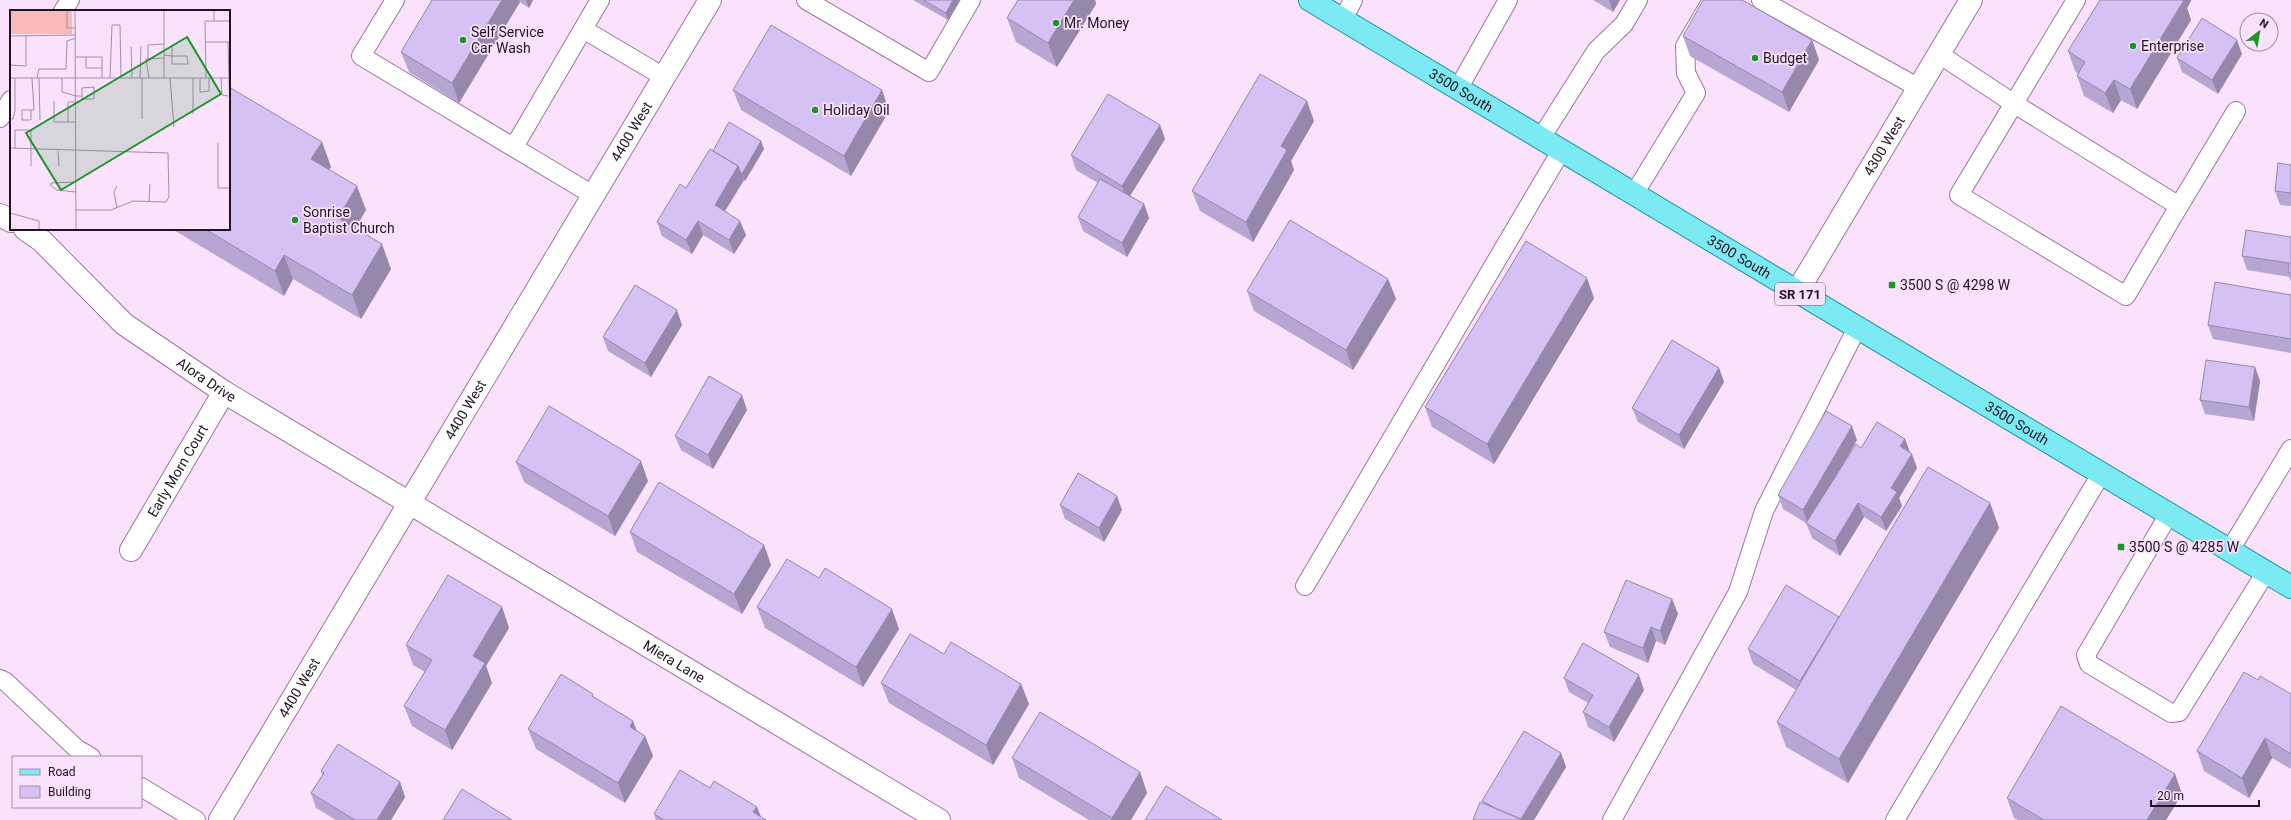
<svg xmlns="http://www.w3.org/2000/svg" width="2291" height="820" font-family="Roboto,sans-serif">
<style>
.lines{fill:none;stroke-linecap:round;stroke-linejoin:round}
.lane-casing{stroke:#9c769f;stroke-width:20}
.street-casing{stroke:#9c769f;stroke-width:24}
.secondary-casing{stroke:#9c769f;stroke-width:24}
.primary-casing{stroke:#2396a5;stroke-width:24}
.lane{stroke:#fff;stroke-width:18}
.street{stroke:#fff;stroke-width:22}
.secondary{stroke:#fff;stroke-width:22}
.primary{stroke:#7ceaf3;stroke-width:22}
.wall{fill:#b8a6d2}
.shaded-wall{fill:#9687ab}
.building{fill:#d6c1f4;stroke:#9687ab}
.poi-dot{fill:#1b9525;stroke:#fae1fc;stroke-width:1.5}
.labels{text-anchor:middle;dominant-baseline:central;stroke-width:3.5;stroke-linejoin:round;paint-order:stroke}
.shield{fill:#fae1fc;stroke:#625164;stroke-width:1}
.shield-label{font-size:13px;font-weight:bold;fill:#211323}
.poi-label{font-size:14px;fill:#211323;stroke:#fae1fc;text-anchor:start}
.street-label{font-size:14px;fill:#211323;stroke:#fae1fc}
.inset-road{fill:none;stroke:#a38fa5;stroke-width:1}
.view{fill:#1b9525;fill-opacity:0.15;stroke:#1b9525;stroke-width:2}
.inset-edge{fill:none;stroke:#211323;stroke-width:2}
</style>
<rect width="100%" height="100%" fill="#fae1fc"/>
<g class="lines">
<g class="lane-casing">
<path id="lane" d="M395,0L361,56L593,195
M806,0L929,72L971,0
M1761,0L1919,88
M63,11L70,0
M1343,19L1353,0
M583,29L664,77
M1939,54L2013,103L2179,206L2126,296L1959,195L2076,0
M1458,89L1508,0
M0,118L11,100
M1541,138L1596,51L1624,24L1638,0
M514,147L600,0
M1634,194L1696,93L1686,73L1685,46L1712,0
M2179,206L2236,111
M2169,514L2086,655L2089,664L2171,713L2179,712L2266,572
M2230,550L2291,449
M1305,586L1561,151
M0,679L6,682L77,749L91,757
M141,787L196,820
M1612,820L1738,592L1764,511L1857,328
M1895,820L2101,474"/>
</g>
<g class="street-casing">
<g id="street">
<path d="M0,215L11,221"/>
<path id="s1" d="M25,229L42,241L124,324L224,392L939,820"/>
<path id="s2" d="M1797,292L1971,0"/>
<path id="s3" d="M131,550L224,392"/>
</g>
</g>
<g class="secondary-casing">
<g id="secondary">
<path id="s4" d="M220,820L710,0"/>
</g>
</g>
<g class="primary-casing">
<g id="primary">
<path id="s5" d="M1310,0L2291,587"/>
</g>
</g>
<use href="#lane" class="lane"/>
<use href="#street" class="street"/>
<use href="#secondary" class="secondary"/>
<use href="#primary" class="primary"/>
</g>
<path class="wall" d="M432,0H533L529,8L520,2L459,103L409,72L401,52Z
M913,0H960L948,20Z
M1018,0H1095L1096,4L1057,67L1016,42L1007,18Z
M1593,0H1620L1613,12Z
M2100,0H2191V1L2187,8L2191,20L2137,109L2121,100L2113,113L2084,96L2077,76L2078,74L2075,71L2068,51Z
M1683,36L1812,40L1819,60L1789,112L1690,56Z
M2242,54L2218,94L2182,72L2177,58Z
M733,90H882L889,111L851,176L741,110Z
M1314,121L1291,161L1294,170L1253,242L1200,211L1192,191Z
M1160,125L1165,139L1130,196L1144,204L1149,218L1127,257L1083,231L1078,217L1098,183L1076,170L1071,155Z
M761,141L764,149L745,181L744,180L725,211L746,235L734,254L703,235L692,254L662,236L657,222L686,188L713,151Z
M322,142L331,167L329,170L366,210L355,228L391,269L361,319L293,279L284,296L172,229H229Z
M2291,165V206L2280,205L2275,191Z
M2291,237V281L2289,277L2247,270L2242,256Z
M1388,279L1396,299L1353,370L1254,311L1247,291Z
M2291,295V353L2213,339L2208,325Z
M1594,298L1494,464L1432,427L1425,407Z
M682,325L651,377L608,351L603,337Z
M1719,368L1724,382L1684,449L1638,422L1632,408Z
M2260,381L2254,421L2205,414L2200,400Z
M747,410L713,469L681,450L675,436Z
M1905,439L1910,452L1917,468L1899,498L1902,506L1886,531L1864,517L1840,556L1812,538L1806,523L1783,509L1778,495L1857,440L1840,470L1861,448Z
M516,462L648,481L615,536L524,482Z
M1990,503L1999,528L1848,783L1786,747L1777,722L1796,690L1753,664L1748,649L1839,617V618Z
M1060,505L1122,510L1104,542L1065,519Z
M630,532L764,545L771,565L742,614L637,552Z
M1672,599L1678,614L1665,645L1656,641L1648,663L1610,647L1604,632Z
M502,607L509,628L486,666L492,683L452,750L412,726L404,706L425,672L413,665L406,645Z
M757,607L899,629L863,687L765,628Z
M944,654L1021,684L1029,704L993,765L889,703L881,683Z
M1564,678L1644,690L1614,742L1588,727L1583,712L1588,703L1569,692Z
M2258,680L2291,694V769L2272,758L2249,798L2204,771L2197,751Z
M595,698L633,721L637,731L645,736L653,756L625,803L536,749L528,729Z
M1561,753L1566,767L1534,820H1473L1484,804L1482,801Z
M1012,758L1140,772L1147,793L1131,820H1089L1019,778Z
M321,771L400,782L405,797L391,820H336L316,808L311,793L322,775Z
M2175,774L2182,794L2166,820H2018L2014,818L2007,798Z
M710,788L757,807L761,817L766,820H656L654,814Z"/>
<path class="shaded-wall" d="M502,0H519L520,2L459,103L452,83Z
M526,0H533L529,8Z
M953,0H960L948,20L946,13Z
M1074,0H1095L1096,4L1057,67L1048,43Z
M1609,0H1620L1613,12Z
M2178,0H2191V1L2187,8L2191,20L2137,109L2130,89Z
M1812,40L1819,60L1789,112L1782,92Z
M2237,40L2242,54L2218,94L2212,80Z
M2114,80L2121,100L2113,113L2105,93Z
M882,90L889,111L851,176L844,156Z
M1307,101L1314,121L1291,161L1294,170L1253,242L1246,222L1281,146Z
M1160,125L1165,139L1127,201L1122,186Z
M761,141L764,149L745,181L742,174Z
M322,142L331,167L320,184L311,159Z
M738,166L744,180L720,219L715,205Z
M357,186L366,210L347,243L338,218Z
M1144,204L1149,218L1127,257L1122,243Z
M698,221L703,235L692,254L686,240Z
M740,221L746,235L734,254L729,240Z
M382,244L391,269L361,319L352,295Z
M284,255L293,279L284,296L275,271Z
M1587,278L1594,298L1494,464L1487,444Z
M1388,279L1396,299L1353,370L1346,350Z
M677,310L682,325L651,377L645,363Z
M2255,367L2260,381L2254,421L2249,407Z
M1719,368L1724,382L1684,449L1679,435Z
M742,395L747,410L713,469L708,455Z
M1852,426L1857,440L1808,524L1803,510Z
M1905,439L1910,453L1900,446Z
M1912,454L1917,468L1899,498L1902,506L1886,531L1881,517L1891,488Z
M641,461L648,481L615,536L608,516Z
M1117,496L1122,510L1104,542L1099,528Z
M1858,503L1864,517L1840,556L1835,541Z
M1990,503L1999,528L1848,783L1839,759Z
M764,545L771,565L742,614L734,594Z
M1672,599L1678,614L1665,645L1660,631Z
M502,607L509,628L486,666L492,683L452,750L445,730L473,656Z
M892,609L899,629L863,687L856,667Z
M1839,617L1844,631L1806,695L1800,681Z
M1651,627L1656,641L1648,663L1643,648Z
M1639,675L1644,690L1614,742L1609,727Z
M1021,684L1029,704L993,765L986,745Z
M633,721L640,741L630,727Z
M645,736L653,756L625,803L618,783Z
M2265,738L2272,758L2249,798L2242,778Z
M1561,753L1566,767L1534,820H1520Z
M1140,772L1147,793L1131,820H1112V818Z
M2175,774L2182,794L2166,820H2147Z
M400,782L405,797L391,820H377Z
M757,807L762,820L753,812Z"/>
<path class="building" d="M432,0H502L452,83L401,52Z
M923,0H953L946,13Z
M1018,0H1074L1048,43L1007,18Z
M1703,0H1742L1812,40L1782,92L1683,36Z
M2100,0H2184L2130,89L2114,80L2105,93L2077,76L2085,62L2068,51Z
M2202,18L2237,40L2212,80L2177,58Z
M771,25L882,90L844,156L733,90Z
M1260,74L1307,101L1281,146L1287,150L1246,222L1192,191Z
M229,87L322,142L311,159L357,186L338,218L382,244L352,295L284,255L275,271L205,229H229Z
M1108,94L1160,125L1122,186L1071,155Z
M729,122L761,141L742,174L741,173L738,166L713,151Z
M710,149L738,166L715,205L740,221L729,240L698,221L686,240L657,222L680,184L686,188Z
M2278,163L2291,165V193L2275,191Z
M1100,179L1144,204L1122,243L1078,217Z
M1290,220L1388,279L1346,350L1247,291Z
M2246,230L2291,237V273H2288L2289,263L2242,256Z
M1526,241L1587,278L1487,444L1425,407Z
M2215,282L2291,295V339L2208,325Z
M635,285L677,310L645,363L603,337Z
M1672,340L1719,368L1679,435L1632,408Z
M2206,360L2255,367L2249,407L2200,400Z
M709,376L742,395L708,455L675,436Z
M549,406L641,461L608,516L516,462Z
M1826,411L1852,426L1803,510L1778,495Z
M1877,422L1905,439L1900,446L1912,454L1891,488L1897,492L1881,517L1858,503L1835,541L1806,523L1856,444L1861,448Z
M1928,467L1990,503L1839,759L1777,722Z
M1078,473L1117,496L1099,528L1060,505Z
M659,482L764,545L734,594L630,532Z
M787,559L819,578L825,568L892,609L856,667L757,607Z
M448,575L502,607L473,656L485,663L445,730L404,706L432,660L406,645Z
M1626,580L1672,599L1660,631L1651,627L1643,648L1604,632Z
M1786,585L1839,617L1800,681L1748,649Z
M910,634L944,654L951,642L1021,684L986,745L881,683Z
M1583,643L1639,675L1609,727L1583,712L1593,695L1564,678Z
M2244,672L2258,680L2260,676L2291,694V754L2265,738L2242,778L2197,751Z
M561,674L593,694L592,696L633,721L630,727L645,736L618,783L528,729Z
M2061,706L2175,774L2147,820H2044L2007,798Z
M1040,712L1140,772L1112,818L1012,758Z
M1524,731L1561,753L1521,819L1497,809L1482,801Z
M338,744L400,782L377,820H355L311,793L324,773L321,771Z
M680,770L710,788L714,781L757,807L753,812L766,820H664L654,814Z
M1166,786L1222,820H1145Z
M462,789L512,820H443Z
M1480,802L1523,820H1473Z"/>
<g class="poi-dot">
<circle cx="1056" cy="23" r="4"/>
<circle cx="463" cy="40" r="4"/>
<circle cx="2133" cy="46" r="4"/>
<circle cx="1755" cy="58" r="4"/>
<circle cx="815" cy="110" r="4"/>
<circle cx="295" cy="220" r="4"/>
<rect x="1888" y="281" width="8" height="8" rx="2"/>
<rect x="2117" y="543" width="8" height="8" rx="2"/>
</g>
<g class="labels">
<rect class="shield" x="1775" y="283" width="50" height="22" rx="3"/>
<g class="shield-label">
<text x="1800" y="294">SR 171</text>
</g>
<g class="poi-label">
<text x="1064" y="23">Mr. Money</text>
<text x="471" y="32">Self Service<tspan x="471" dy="16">Car Wash</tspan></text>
<text x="2141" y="46">Enterprise</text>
<text x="1763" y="58">Budget</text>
<text x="823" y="110">Holiday Oil</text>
<text x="303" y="212">Sonrise<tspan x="303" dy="16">Baptist Church</tspan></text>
<text x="1900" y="285">3500 S @ 4298 W</text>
<text x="2129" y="547">3500 S @ 4285 W</text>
</g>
<g class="street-label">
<text stroke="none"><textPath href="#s5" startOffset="176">3500 South</textPath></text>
<text stroke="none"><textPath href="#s4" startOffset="802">4400 West</textPath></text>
<text stroke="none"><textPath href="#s2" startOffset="170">4300 West</textPath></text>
<text stroke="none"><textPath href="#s5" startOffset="500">3500 South</textPath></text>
<text stroke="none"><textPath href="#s1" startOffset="237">Alora Drive</textPath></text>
<text stroke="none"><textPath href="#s4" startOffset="478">4400 West</textPath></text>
<text stroke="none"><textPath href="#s5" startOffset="824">3500 South</textPath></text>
<text stroke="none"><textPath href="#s3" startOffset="92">Early Morn Court</textPath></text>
<text stroke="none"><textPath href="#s1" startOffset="783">Miera Lane</textPath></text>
<text stroke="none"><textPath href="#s4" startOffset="154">4400 West</textPath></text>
</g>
</g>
<g transform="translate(10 10)">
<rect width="220" height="220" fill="#fae1fc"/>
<path d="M0,0H62V24H0Z" fill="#f8bbb7"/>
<path class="inset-road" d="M57,0V18H66M65,0L66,220M154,0V68M204,11H220M0,26L66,25M195,32H218M220,32H218L220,104M121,37L122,68M154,45L162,46H177L178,54H162V35M66,47H92V68M76,47V58H92M138,49V35L154,34M0,55L16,56V26M0,68H220M27,68L29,59H56L57,31L66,28M29,68L30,110M52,68V82L66,86H72V78L84,77V89H72V86M100,68L102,15H110L111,68M130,68L131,36M132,68V109M139,68L136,49L154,48M160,68L164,117M183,68V104M190,68V82L199,81V68M196,68L195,11H204V0M211,68L212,85L218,86M44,91V112H66M21,100V110H12V100H24L22,68M0,109H3L5,101V68M58,112V92H66M208,133V178H220M0,138L158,143L159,187L156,192L123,191L101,200H66M5,138V120H21V138M21,138V156M48,141L49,156M66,172L41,173V176L47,180L66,182M139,192L140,174M107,198L104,182L107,176M0,203L29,211V220"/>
<path class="view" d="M177,27L211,84L51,180L16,123Z"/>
<rect width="220" height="220" class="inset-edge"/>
</g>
<rect x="12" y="756" width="130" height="52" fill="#fae1fc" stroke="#a38fa5"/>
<rect x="20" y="769" width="20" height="6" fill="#7ceaf3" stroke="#a38fa5"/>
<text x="48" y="776" font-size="12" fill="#211323">Road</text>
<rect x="20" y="786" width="20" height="12" fill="#d6c1f4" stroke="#a38fa5"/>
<text x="48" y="796" font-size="12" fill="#211323">Building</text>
<g transform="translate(2259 32) rotate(31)"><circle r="19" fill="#fae1fc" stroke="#a38fa5"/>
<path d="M0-3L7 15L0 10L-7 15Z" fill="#1b9525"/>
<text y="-6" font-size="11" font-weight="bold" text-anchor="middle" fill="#211323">N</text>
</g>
<path d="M2151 800v6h108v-6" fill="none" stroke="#211323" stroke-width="2"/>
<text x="2157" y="800" font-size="12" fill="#211323" stroke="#fae1fc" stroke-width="3" paint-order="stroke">20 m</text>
</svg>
